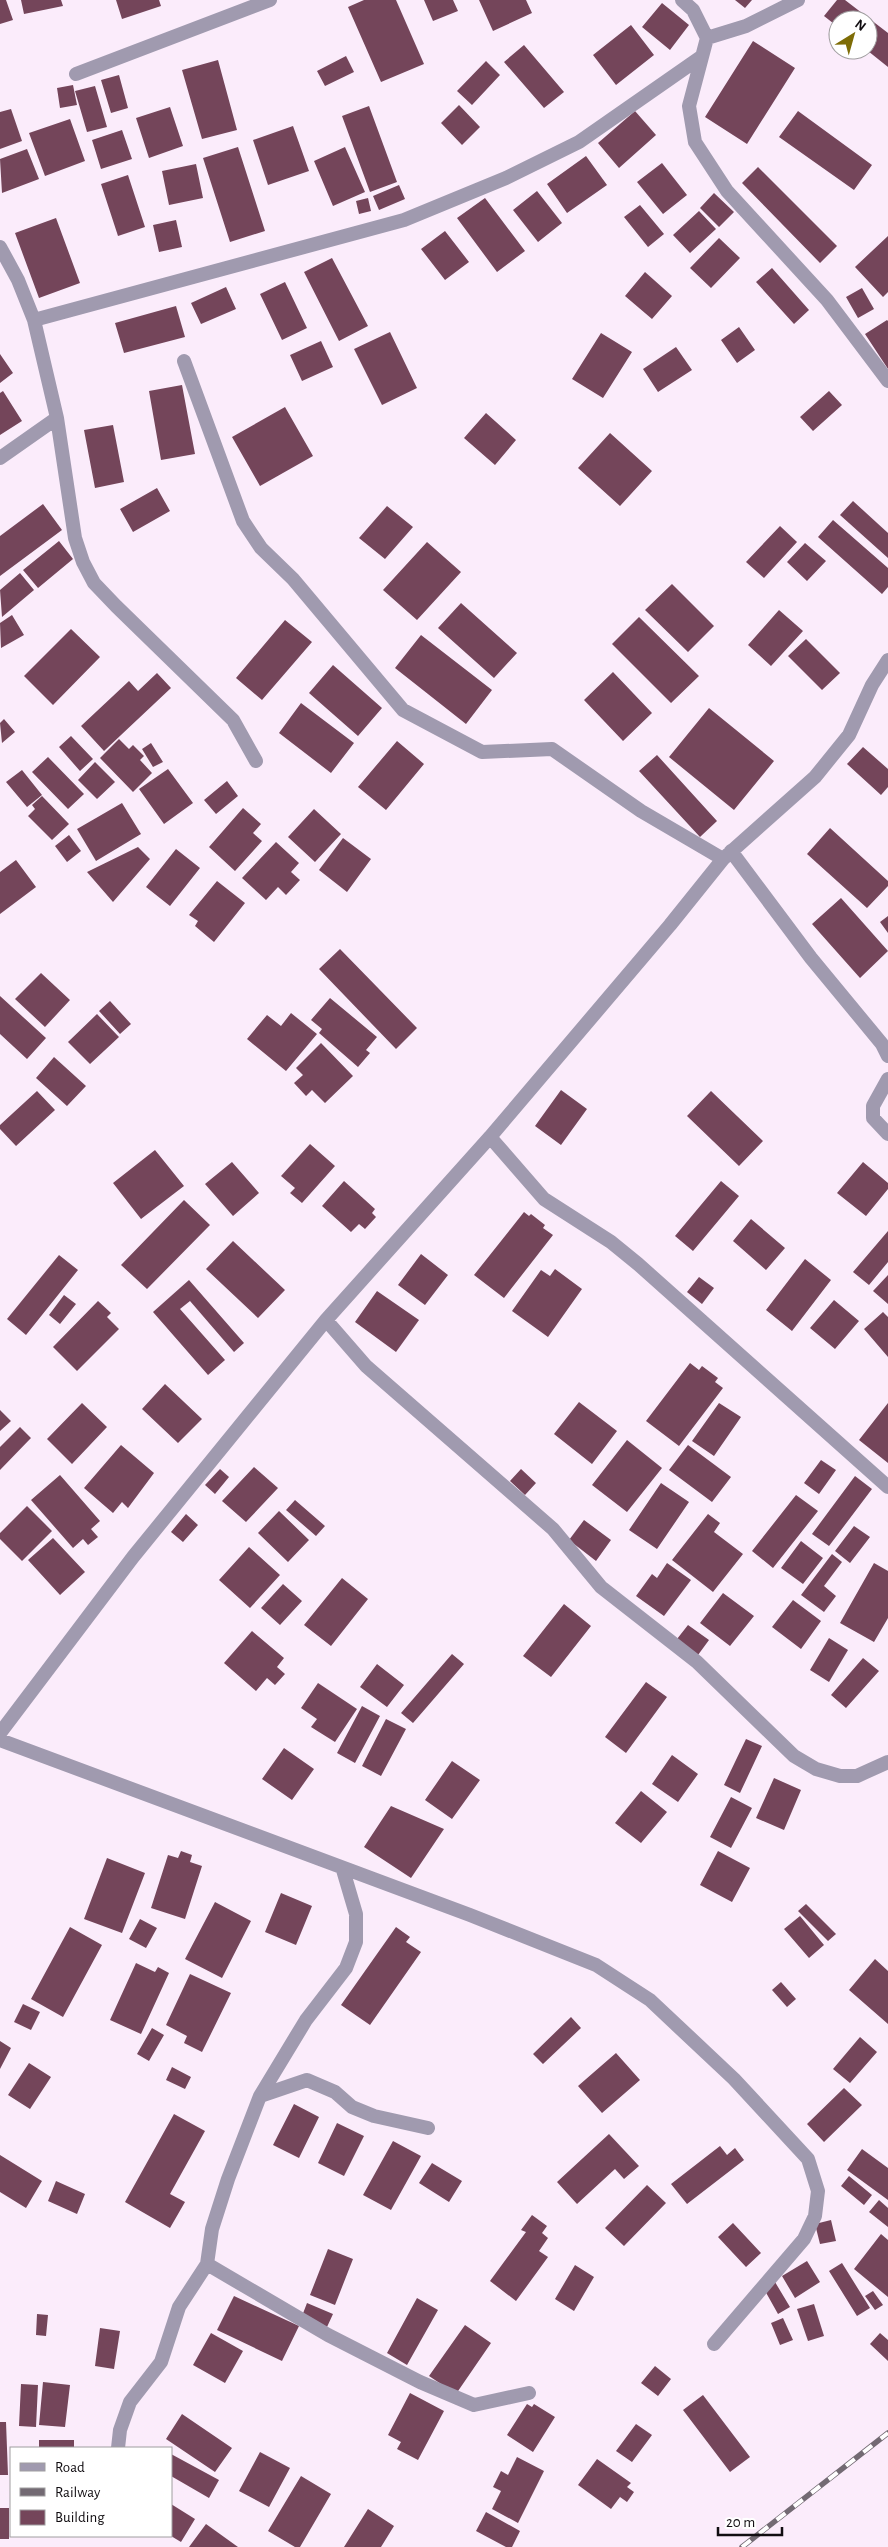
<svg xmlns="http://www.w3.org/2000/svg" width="888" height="2547" font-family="'Alegreya Sans',sans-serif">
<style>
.building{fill:#74455a}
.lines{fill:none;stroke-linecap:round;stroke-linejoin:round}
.minor{stroke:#a09aaf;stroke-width:14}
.rail-casing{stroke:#736a73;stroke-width:5.5}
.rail{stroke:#fff;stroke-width:4;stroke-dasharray:11;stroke-linecap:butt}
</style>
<rect width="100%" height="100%" fill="#fbecfb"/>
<path class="building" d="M0,0H6L13,20L0,24Z
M21,0H61L63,6L24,14Z
M116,0H159L161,6L122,19Z
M364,0H396L424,64L381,82L348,7Z
M424,0H453L458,11L433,21Z
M479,0H526L532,13L493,31Z
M735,0H752L745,8Z
M837,0H845L888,33V67L868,51V20H838V27L824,16Z
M662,3L689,25L670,50L642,27Z
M631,25L654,55L616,85L593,55Z
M753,41L795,68L747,144L705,117Z
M524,45L564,92L544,108L504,62Z
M346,56L354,72L325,86L317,71Z
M218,60L237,130L202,139L182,70Z
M486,61L500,75L472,105L457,91Z
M119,75L128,108L111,113L101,80Z
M73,85L77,105L60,108L57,88Z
M95,86L107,127L87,132L75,91Z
M459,105L480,127L462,145L441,123Z
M369,106L397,182L370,192L342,116Z
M170,107L183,146L149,158L136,118Z
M11,109L22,141L0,149V112Z
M635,111L656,135L619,168L598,143Z
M798,111L872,165L854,190L779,137Z
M70,119L85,161L45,176L29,133Z
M293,126L309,171L268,185L253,140Z
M122,130L132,159L101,169L92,140Z
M238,147L265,231L230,242L203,158Z
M345,147L365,192L333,206L314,161Z
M27,149L39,179L2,193L0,159Z
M586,156L607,185L567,213L547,184Z
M662,163L687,195L663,214L637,182Z
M196,164L203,198L169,205L162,171Z
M758,167L837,246L820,263L742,183Z
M128,175L145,227L118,236L101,184Z
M399,185L405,199L379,210L373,196Z
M537,191L562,223L538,242L513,210Z
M714,193L734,212L719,227L700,208Z
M368,198L371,211L359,214L356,201Z
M485,198L525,251L497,272L457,218Z
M640,205L664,234L648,247L624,217Z
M699,211L716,229L690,253L673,235Z
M56,218L80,283L39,298L15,233Z
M176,220L182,247L159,252L153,225Z
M445,231L469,262L445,280L421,249Z
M888,236V292L883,297L855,267Z
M719,238L740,258L711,288L690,268Z
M332,258L368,326L339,341L304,272Z
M772,268L809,310L794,324L756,282Z
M645,272L672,296L652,319L625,296Z
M285,282L307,328L282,340L260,294Z
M226,287L236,309L201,324L191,303Z
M862,288L874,309L858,318L846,297Z
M176,306L185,337L124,353L115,323Z
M887,320L888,321V369L865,334Z
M739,327L755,350L737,363L721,340Z
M390,332L417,388L382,405L354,349Z
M601,333L632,352L603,398L572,379Z
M321,341L333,367L302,381L290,355Z
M676,347L692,370L658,392L643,369Z
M0,354L13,373L0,383Z
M182,385L195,454L161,460L149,391Z
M3,391L22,421L0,435V393Z
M829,391L842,405L813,431L800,417Z
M285,407L313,456L260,486L232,437Z
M486,413L516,440L495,465L464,438Z
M113,425L124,482L95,488L84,430Z
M610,433L652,471L620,506L578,468Z
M157,488L170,511L133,532L120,509Z
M853,501L888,533V558L840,515Z
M43,504L62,530L0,576V536Z
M387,506L413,527L385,559L359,538Z
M833,520L888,568V587L882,594L818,537Z
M780,526L797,542L764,578L746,562Z
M59,541L73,559L38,588L23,570Z
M427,542L461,572L417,620L383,590Z
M805,543L826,561L807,581L787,562Z
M20,573L34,590L2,617L0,590Z
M672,584L714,626L688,652L645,610Z
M461,603L517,653L494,678L438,628Z
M779,610L803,631L771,666L748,645Z
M12,615L24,635L1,648L0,623Z
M639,617L699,676L671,703L612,644Z
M285,620L312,642L262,700L236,678Z
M71,629L100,657L53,705L24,676Z
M421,635L492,690L466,724L395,668Z
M806,639L840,673L822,690L788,656Z
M333,665L382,708L358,736L309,693Z
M613,672L652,713L623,741L584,700Z
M157,673L171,688L104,751L81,726L129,681L138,691Z
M301,703L354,743L331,773L279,733Z
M709,708L774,761L734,810L669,757Z
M4,719L15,732L2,743L0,723Z
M71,736L93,759L80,771L59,747Z
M119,739L129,749L133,745L144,756L140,760L152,773L133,792L100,758Z
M397,741L424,764L386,810L358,787Z
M151,743L163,762L153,767L142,749Z
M863,747L888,769V787L881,795L847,764Z
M657,755L717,821L700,837L639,771Z
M48,757L84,794L68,809L32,772Z
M95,762L115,782L97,799L78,780Z
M168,769L193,803L164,824L139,789Z
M22,770L42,795L27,807L6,782Z
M227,781L238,796L216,814L204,800Z
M42,796L69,824L52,840L28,816L35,809L32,805Z
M122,803L141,834L96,861L77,829Z
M243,808L261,824L253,833L262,841L235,871L209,847Z
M314,809L341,834L315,862L288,837Z
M830,828L888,881V886L867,908L807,854Z
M69,835L81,851L67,862L55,846Z
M343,838L371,859L347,892L319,870Z
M276,842L299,863L291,872L300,880L286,895L278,887L266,900L242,878Z
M138,847L150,859L113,902L87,872Z
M176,849L200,868L170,906L146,887Z
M16,860L36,887L0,914V872Z
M217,881L245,903L214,942L195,926L198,921L189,915Z
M841,898L888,951L860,978L812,924Z
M888,916V933L880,922Z
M340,949L417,1028L396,1049L319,969Z
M41,973L70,1000L45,1027L15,999Z
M0,996L46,1038L27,1059L0,1034Z
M330,998L377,1037L366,1050L370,1053L358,1067L319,1033L322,1029L311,1020Z
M110,1001L131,1024L120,1034L99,1011Z
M291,1013L317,1034L286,1071L247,1039L267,1015L281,1026Z
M97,1014L119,1037L90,1064L68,1042Z
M321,1043L353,1076L325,1103L312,1090L306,1096L294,1083L303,1075L296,1068Z
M54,1057L86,1086L67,1106L36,1078Z
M561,1090L587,1109L561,1145L535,1126Z
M37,1091L55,1110L16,1146L0,1129V1125Z
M711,1091L763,1141L739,1166L687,1116Z
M310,1144L335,1166L302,1203L290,1193L295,1188L281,1176Z
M155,1150L184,1186L141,1219L113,1183Z
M232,1162L259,1193L233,1216L205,1184Z
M863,1162L888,1183V1189L866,1216L837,1193Z
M344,1181L375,1209L372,1213L376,1217L365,1229L359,1224L351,1232L322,1206Z
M721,1181L739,1196L693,1251L675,1236Z
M184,1200L210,1225L147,1289L121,1265Z
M524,1212L529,1216L531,1214L545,1225L543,1228L553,1235L504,1298L474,1275Z
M751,1219L785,1248L766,1270L733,1241Z
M888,1231V1262L869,1285L853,1272Z
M233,1241L285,1290L258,1318L206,1269Z
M421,1254L448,1275L425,1305L398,1285Z
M59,1255L78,1270L26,1335L7,1319Z
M805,1259L831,1280L792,1331L766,1310Z
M555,1269L582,1289L548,1337L512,1311L541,1270L550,1276Z
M888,1275V1304L873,1291Z
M699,1277L714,1288L702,1304L687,1292Z
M189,1280L244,1343L234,1352L190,1301L180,1309L225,1360L208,1375L153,1312Z
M377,1291L419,1320L396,1352L355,1322Z
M64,1295L76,1304L60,1324L49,1315Z
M834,1300L859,1321L835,1349L810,1328Z
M98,1301L111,1313L107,1317L119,1329L77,1371L53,1347Z
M883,1312L888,1317V1357L864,1329Z
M690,1363L699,1370L702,1366L718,1378L715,1382L723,1388L679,1446L646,1421Z
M165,1384L202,1419L178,1443L142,1409Z
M579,1402L617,1431L592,1464L554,1434Z
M82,1403L107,1427L72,1464L47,1439Z
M719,1403L741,1417L714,1456L692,1441Z
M888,1403V1463L859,1440Z
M0,1410L11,1421L0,1431Z
M20,1427L31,1438L0,1470V1447Z
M627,1440L662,1468L627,1512L592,1485Z
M121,1445L154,1473L128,1508L122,1502L113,1513L84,1488Z
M688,1445L731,1477L712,1502L669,1470Z
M821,1460L836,1470L819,1494L804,1483Z
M254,1467L278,1488L246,1522L222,1501Z
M220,1469L229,1477L215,1494L205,1485Z
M521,1469L536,1483L525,1495L510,1481Z
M60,1475L100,1521L91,1529L98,1537L88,1545L83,1539L73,1548L31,1500Z
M855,1476L872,1489L829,1546L812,1534Z
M661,1483L689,1502L657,1549L629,1530Z
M796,1495L818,1511L773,1568L752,1551Z
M295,1500L325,1526L316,1536L286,1510Z
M27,1506L52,1531L22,1561L0,1539V1533Z
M279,1511L309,1540L288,1562L258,1533Z
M186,1514L198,1525L183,1542L171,1532Z
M708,1514L720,1523L714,1532L743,1554L713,1592L672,1560Z
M584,1520L611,1540L596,1561L569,1540Z
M854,1526L870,1537L850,1563L835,1551Z
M53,1538L85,1572L60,1595L28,1560Z
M801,1541L823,1558L803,1584L781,1568Z
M249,1547L280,1575L250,1608L219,1580Z
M832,1554L842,1562L824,1586L836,1596L824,1612L801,1595Z
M667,1563L691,1580L664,1616L636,1596L652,1574L657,1578Z
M874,1563L888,1571V1618L874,1642L840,1623Z
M342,1578L368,1599L331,1646L304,1625Z
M283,1584L302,1601L280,1625L261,1608Z
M723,1593L754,1616L730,1646L700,1623Z
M793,1600L821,1621L801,1649L772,1627Z
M564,1604L591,1626L551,1677L523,1656Z
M688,1625L709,1640L698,1655L677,1639Z
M252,1631L284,1658L277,1667L285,1674L275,1685L267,1678L256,1691L224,1663Z
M829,1638L848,1650L829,1682L810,1670Z
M452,1654L464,1664L413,1723L401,1713Z
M863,1658L879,1671L846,1708L831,1695Z
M377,1664L404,1685L387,1707L360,1687Z
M646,1682L667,1697L626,1753L605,1737Z
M318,1683L357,1709L335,1742L311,1727L317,1719L301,1708Z
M362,1706L380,1716L355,1763L337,1753Z
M386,1719L406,1729L381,1776L362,1766Z
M746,1739L762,1746L740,1793L724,1785Z
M284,1748L314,1769L292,1800L262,1779Z
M672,1755L698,1774L678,1802L652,1784Z
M452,1761L480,1780L452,1819L425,1800Z
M774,1778L801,1790L784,1830L756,1818Z
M641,1791L667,1812L641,1843L615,1823Z
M731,1797L752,1808L731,1848L710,1837Z
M391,1806L444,1829L411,1878L364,1847Z
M181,1851L192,1855L190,1862L202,1866L185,1919L151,1908L168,1855L178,1858Z
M718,1851L750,1868L732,1902L700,1885Z
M107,1858L145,1873L122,1933L84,1919Z
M281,1893L312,1906L296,1945L265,1932Z
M215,1902L251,1921L222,1978L185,1959Z
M806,1904L836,1934L828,1941L798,1911Z
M800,1916L824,1945L809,1958L784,1929Z
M140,1919L157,1928L146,1948L129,1939Z
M70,1927L102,1945L63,2017L31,1999Z
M396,1927L410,1937L406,1942L421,1952L370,2025L341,2005Z
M875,1959L888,1971V2024L849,1990Z
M136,1963L155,1972L158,1967L169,1973L141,2034L110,2020Z
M190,1974L231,1993L202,2052L184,2043L187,2036L166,2025Z
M781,1982L796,1999L787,2007L772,1990Z
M23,2004L40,2012L31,2030L14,2022Z
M571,2017L581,2028L543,2064L533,2054Z
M152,2028L164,2035L149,2061L137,2054Z
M860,2037L877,2052L850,2083L833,2069Z
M0,2041L11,2048L0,2069Z
M616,2053L640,2080L602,2113L578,2086Z
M29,2063L51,2077L30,2109L8,2095Z
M172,2067L191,2077L185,2089L166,2080Z
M844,2088L862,2105L824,2142L807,2124Z
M294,2104L319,2117L299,2158L273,2145Z
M174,2114L205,2131L170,2194L185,2202L170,2228L125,2202Z
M337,2123L364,2136L344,2176L318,2163Z
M609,2134L639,2166L624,2179L615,2169L577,2204L557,2182Z
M393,2141L421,2156L391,2210L363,2195Z
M720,2146L727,2155L735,2148L744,2160L687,2204L671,2184Z
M862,2149L888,2168V2200L847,2170Z
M0,2155L42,2181L26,2208L0,2192Z
M432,2163L462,2181L449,2202L419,2183Z
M849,2176L872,2195L864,2205L841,2186Z
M56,2181L85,2194L77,2214L48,2201Z
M647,2185L666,2203L624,2246L605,2228Z
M879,2200L888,2208V2227L869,2212Z
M532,2215L547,2226L542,2233L548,2238L539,2251L548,2257L516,2301L490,2281L526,2232L521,2230Z
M831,2220L836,2241L820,2244L815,2224Z
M733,2223L761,2253L746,2267L718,2237Z
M881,2234L888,2240V2297L854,2269Z
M328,2249L353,2259L335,2305L310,2295Z
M807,2261L820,2282L795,2298L782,2276Z
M842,2263L870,2308L857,2316L829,2271Z
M575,2265L594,2277L574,2311L555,2299Z
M775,2282L790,2307L778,2314L764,2289Z
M873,2291L883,2305L875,2310L865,2296Z
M234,2296L299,2326L282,2361L217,2330Z
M417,2298L438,2310L407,2365L387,2353Z
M307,2303L333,2314L327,2327L302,2316Z
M814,2304L824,2336L808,2341L797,2309Z
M37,2314L48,2315L46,2336L36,2335Z
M783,2318L793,2340L780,2345L771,2323Z
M465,2325L491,2343L456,2394L429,2376Z
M100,2328L120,2331L114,2369L95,2366Z
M211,2333L243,2351L225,2383L193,2365Z
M880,2333L888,2340V2361L870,2344Z
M655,2366L671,2379L658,2396L641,2383Z
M43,2382L70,2385L65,2427L39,2425Z
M21,2384L38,2385L36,2427L19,2426Z
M410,2393L444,2411L418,2460L397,2449L401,2442L388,2435Z
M703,2395L750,2457L730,2472L683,2410Z
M527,2404L532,2407L534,2404L555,2417L533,2452L507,2435Z
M182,2414L232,2448L215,2472L166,2439Z
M0,2422H6L8,2475H0Z
M636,2424L652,2435L632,2462L616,2451Z
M39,2440H74V2448H39Z
M260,2452L290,2468L269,2507L239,2491Z
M171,2454L219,2480L209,2498L171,2476Z
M517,2457L544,2471L518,2523L492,2509L501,2491L493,2487L501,2471L508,2475Z
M597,2459L631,2483L627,2487L634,2492L627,2502L620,2497L611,2509L578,2485Z
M301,2476L331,2494L300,2547H295L268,2531Z
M171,2504L195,2519L181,2542L171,2536Z
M0,2508H9V2539H0Z
M368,2509L394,2526L381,2547H344Z
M486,2512L520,2531L512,2547H506L476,2531Z
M206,2524L238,2547H189Z"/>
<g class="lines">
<path class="minor" d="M682,0L693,10L707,38L689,106L695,142L727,191L827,300L888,381
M707,38L746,26L798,0
M76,74L270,0
M0,247L18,280L34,320L57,418L75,538L83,562L94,583L116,606L233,720L256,761
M34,320L404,220L506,178L579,142L701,57
M184,361L243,521L261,548L293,579L403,710L482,752L552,749L641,811L723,859
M0,458L57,418
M731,851L811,958L882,1044L888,1056
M888,1079L873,1106V1118L888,1134
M490,1137L544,1199L611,1242L638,1264L888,1487
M326,1320L366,1366L553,1529L601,1587L697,1662L794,1756L816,1769L840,1776H857L888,1762
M0,1733L133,1557L326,1320L490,1137L670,925L723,859L815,777L849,735L872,685L888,660
M0,1740L470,1915L596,1965L650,2000L734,2079L808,2159L818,2191L815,2216L804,2239L714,2344
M260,2096L307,2080L335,2092L352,2107L374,2116L428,2128
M207,2264L328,2335L420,2382L474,2405L529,2393
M118,2448L120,2430L130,2402L161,2362L179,2307L207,2264L212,2229L228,2179L260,2096L306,2020L346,1968L356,1942V1914L343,1870"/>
<g class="rail-casing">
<path id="rail" d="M742,2547L888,2433"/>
</g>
<use href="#rail" class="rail"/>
</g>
<rect x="10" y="2447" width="162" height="90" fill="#ffffff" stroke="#a09ea0"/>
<rect x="20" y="2463" width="25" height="8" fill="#a09aaf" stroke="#a09ea0"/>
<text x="55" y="2472" font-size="15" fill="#110d11">Road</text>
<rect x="20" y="2488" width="25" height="8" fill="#736a73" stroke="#a09ea0"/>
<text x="55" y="2497" font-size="15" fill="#110d11">Railway</text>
<rect x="20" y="2510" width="25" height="15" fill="#74455a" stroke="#a09ea0"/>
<text x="55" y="2522" font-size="15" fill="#110d11">Building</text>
<g transform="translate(853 35) rotate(37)"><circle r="24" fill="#ffffff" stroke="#a09ea0"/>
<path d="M0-4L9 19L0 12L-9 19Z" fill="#7e6c06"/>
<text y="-8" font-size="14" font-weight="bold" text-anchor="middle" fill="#110d11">N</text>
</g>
<path d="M718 2527v8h64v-8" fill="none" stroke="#110d11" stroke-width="2.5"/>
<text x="726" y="2527" font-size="15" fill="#110d11" stroke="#ffffff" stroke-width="4" paint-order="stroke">20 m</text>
</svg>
